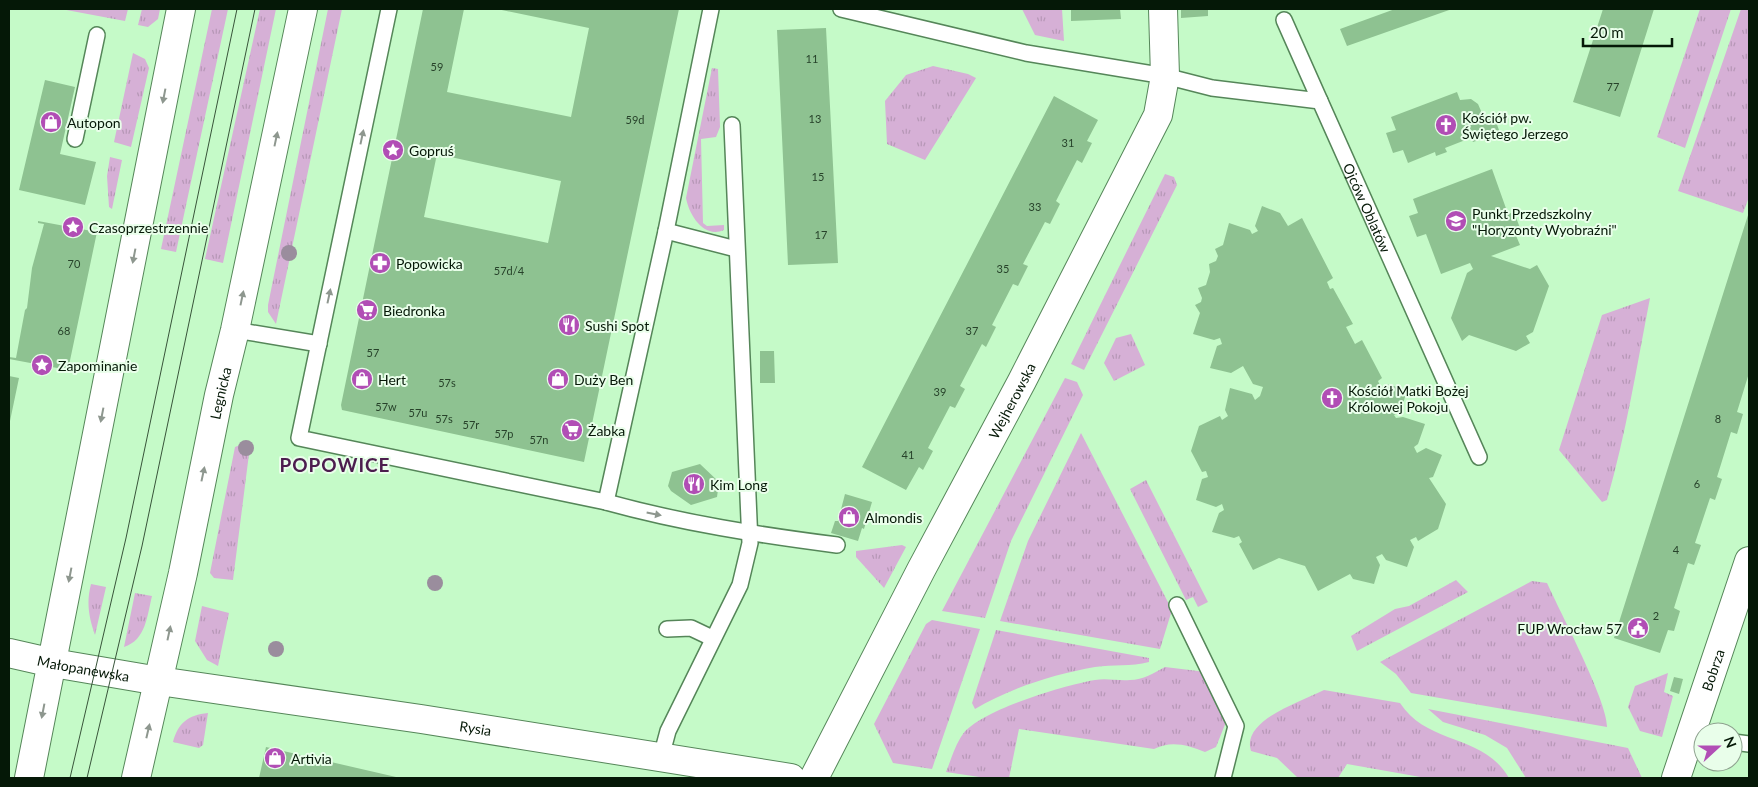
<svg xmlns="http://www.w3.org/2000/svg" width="1758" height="787" font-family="Lato,sans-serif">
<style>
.grass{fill:url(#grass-tufts)}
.building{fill:#8ec291;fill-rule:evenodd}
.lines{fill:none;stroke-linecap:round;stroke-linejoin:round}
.service-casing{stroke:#558659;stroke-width:18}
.minor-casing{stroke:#558659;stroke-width:30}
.tertiary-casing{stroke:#558659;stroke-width:30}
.secondary-casing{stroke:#558659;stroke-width:30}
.service{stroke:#fff;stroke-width:15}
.minor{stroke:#fff;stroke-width:28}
.tertiary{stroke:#fff;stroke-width:28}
.secondary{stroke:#fff;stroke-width:28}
.tram{stroke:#38543a;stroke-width:1}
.tree{fill:#9a8d9d}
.oneway{fill:#8e978f}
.labels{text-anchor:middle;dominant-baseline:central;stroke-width:4;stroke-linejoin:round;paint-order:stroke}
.number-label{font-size:11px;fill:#27422a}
.poi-label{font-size:14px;fill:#051807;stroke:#e9feea;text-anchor:start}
.street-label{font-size:14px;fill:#051807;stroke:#e9feea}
.district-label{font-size:19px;font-weight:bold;letter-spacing:1px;fill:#4c1d4e;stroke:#e9feea}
</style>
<defs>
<pattern id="grass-tufts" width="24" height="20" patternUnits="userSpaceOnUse" patternTransform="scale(1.25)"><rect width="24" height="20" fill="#d6b0d6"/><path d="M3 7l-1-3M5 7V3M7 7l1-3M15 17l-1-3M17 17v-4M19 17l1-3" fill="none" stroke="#b697b6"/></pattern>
</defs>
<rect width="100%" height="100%" fill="#c5fac8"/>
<path class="grass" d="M61,9H128L125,21Z
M142,9H160L158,19L148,27L138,25Z
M212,9H228L176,252L161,249Z
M260,9H276L223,263L205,259Z
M328,9H342L276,324L268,312V305Z
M1022,9H1062L1064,41L1035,35Z
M1700,9H1731L1685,148L1657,137Z
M1741,9H1749V197L1743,213L1678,191Z
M133,53L145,59L149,68L131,147L114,142Z
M933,66L968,74L976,78L925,160L887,144L885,101L906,75Z
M712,68L718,69L720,127L716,137L701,139L703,223L707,226L724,225V230C704,239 689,215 686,198Z
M110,157L122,160L112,209L109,207L107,176Z
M1165,174L1174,177L1177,185L1084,370L1071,364Z
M1650,298C1637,365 1626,434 1607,500L1602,502L1559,450L1602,315Z
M1131,334L1145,365L1114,381L1104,363L1116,338Z
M1065,378L1077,382L1083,395L1011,541L985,618L942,611Z
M1081,433L1172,610L1160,649L1000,621L1028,541Z
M240,445L250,446L233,580L214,578L210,573L235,447Z
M1146,480L1208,602L1198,607L1193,597L1186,600L1130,489Z
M902,545L906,547L884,588L856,557V551Z
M1456,580L1468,592L1357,651L1351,636L1395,609L1409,606Z
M1532,581L1547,583C1560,612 1608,702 1607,727L1411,693L1396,674L1380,662Z
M91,584L106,587L95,635C89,618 86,603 91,584Z
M135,593L152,596C147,616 146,640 124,647Z
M202,606L229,613L218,666L207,660L195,641Z
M932,620L980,629L932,769L893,763L874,724L926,624Z
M996,630L1149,658V662C1131,667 1113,664 1095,667C1055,674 1010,688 975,709L972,703Z
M1165,667L1206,672L1226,722L1216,747L1205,752C1188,745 1171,740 1154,749L1019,729L1009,778H986L946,772C951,760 955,745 963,734C981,710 1065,685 1095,680C1107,678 1118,681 1130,680C1143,680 1154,673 1165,667Z
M1668,673L1664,692L1673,696L1662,737L1640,731L1628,707L1635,686Z
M1324,690L1400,703C1428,746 1483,733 1509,778H1426L1347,764L1338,778H1298L1277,758L1251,751C1241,720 1301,702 1324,690Z
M1428,709L1628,748L1642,778H1526L1507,748L1485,735L1443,722Z
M208,713L203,745L199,748L173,742C178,723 188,715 208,713Z"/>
<path class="building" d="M423,9H464L447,92L571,117L589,28L497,9H679L584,462L342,410L341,405ZM437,154L561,181L548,243L424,217Z
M1071,9H1120L1121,19L1071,21Z
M1181,9H1208V16L1181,18Z
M1395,9H1452L1347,46L1340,29Z
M1603,9H1654L1620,117L1573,102Z
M826,28L838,263L788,265L777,30Z
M45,80L75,87L60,154L96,162L85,205L19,190Z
M1457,92L1460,100L1471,99L1478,104L1481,111L1480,121L1494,116L1500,133L1473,142L1471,138L1468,139L1445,148L1447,152L1436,156L1435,152L1408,163L1403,150L1393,153L1386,133L1396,130L1391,117Z
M1054,96L1098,120L1087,141L1092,143L1082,163L1077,160L1056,201L1060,204L1050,224L1045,222L1023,264L1028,266L1018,286L1013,284L992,325L996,327L986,347L982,344L960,386L965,389L955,408L950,406L928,448L933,451L923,470L919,467L906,490L862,467Z
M1492,169L1508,214L1514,212L1520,228L1514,231L1520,245L1491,256L1530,269L1537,265L1549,286L1533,332L1526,336L1530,343L1516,351L1469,335L1462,341L1451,318L1467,273L1473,269L1470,263L1441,274L1426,234L1417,237L1409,216L1418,213L1413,199Z
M1262,206L1280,213L1288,226L1302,218L1333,278L1327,282L1330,289L1333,288L1353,324L1346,327L1355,344L1362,340L1382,378L1378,381L1381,388L1387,384L1407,390L1401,411L1394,415L1396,418L1403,417L1425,424L1418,444L1414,447L1417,453L1426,448L1442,455L1433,477L1429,478L1446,504L1438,529L1418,541L1416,537L1410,540L1414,547L1407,567L1386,560L1382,554L1376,557L1380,565L1374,584L1353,579L1350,574L1318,591L1305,566L1279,558L1253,570L1239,544L1242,542L1239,536L1234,538L1212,532L1219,513L1224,510L1222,504L1216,507L1196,500L1202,479L1208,477L1206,471L1202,472L1191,451L1199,426L1220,416L1222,420L1228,416L1225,410L1230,388L1252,394L1255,400L1260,396L1263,387L1253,384L1243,366L1231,373L1210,368L1217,346L1222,344L1220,338L1214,340L1193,334L1200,313L1195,305L1201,302L1202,298L1198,288L1206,285L1210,272L1209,264L1216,261L1218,256L1215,249L1223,245L1229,223L1250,230L1252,234L1258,231L1255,226Z
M1749,212V373L1737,412L1743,414L1737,434L1731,432L1717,477L1722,479L1715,500L1710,498L1695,543L1701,545L1694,565L1688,563L1674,608L1680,611L1674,631L1668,630L1660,653L1614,638Z
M38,221L97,232L68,370L9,359V357L16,358L25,310L27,308L32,268L44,224L38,223Z
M760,351H774L775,383H760Z
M9,376L19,378L10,421H9Z
M700,464L719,482L717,497L691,505L671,491L668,486L672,472Z
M845,494L872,502L864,529L862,528L858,541L831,533L835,521H838Z
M1674,677L1683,679L1679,694L1670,691Z
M266,747L396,777V778H259Z"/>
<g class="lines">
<g class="service-casing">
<g id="service">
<path d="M389,9L299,438L606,502C682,523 759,535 837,545"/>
<path id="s1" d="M841,9L1026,53L1165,76L1212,88L1320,101L1479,457"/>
<path d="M1284,20L1320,101"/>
<path d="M75,139L97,35"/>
<path d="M666,231L736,249"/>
<path d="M235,330L319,344"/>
<path d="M606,502L666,231L711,9"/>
<path d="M1177,605L1236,726L1223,778"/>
<path d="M667,629L691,628L712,638"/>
<path d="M1733,742L1749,744"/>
<path d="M661,757L668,731L740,585L750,543L732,125"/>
</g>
</g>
<g class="minor-casing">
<g id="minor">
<path id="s2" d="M159,681L421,719L791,778"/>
<path id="s3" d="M814,778L921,570L1022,381L1158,115L1165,76L1163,9"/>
<path id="s4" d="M1676,778L1749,561"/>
</g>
</g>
<g class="tertiary-casing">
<g id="tertiary">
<path id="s5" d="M9,653L53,663L159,681"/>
</g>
</g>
<g class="secondary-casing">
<g id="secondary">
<path d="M29,778L181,9"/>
<path id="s6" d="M136,778L183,573L219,395L235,330L303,9"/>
</g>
</g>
<use href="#service" class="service"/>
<use href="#minor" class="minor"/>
<use href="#tertiary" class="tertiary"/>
<use href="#secondary" class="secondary"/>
<path class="tram" d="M70,778L126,538L237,9
M87,778L142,546L255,9"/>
</g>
<g class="tree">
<circle cx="289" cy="253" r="8"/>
<circle cx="246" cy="448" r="8"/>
<circle cx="435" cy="583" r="8"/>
<circle cx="276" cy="649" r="8"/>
</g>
<defs><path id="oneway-solid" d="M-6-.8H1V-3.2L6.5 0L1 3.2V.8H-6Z" transform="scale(1.25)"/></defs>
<g class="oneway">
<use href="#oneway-solid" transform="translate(164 96) rotate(101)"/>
<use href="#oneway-solid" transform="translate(362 137) rotate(-78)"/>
<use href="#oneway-solid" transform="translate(276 139) rotate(-78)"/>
<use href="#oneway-solid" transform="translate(134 256) rotate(101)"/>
<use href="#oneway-solid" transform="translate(329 296) rotate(-78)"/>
<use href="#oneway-solid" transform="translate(242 298) rotate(-78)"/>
<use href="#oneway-solid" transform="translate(102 415) rotate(101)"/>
<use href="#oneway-solid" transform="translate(203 474) rotate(-78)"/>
<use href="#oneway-solid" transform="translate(654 514) rotate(11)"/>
<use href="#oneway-solid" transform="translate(70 575) rotate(101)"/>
<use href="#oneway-solid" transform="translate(169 633) rotate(-78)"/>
<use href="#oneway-solid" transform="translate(43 711) rotate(101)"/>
<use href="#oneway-solid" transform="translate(148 731) rotate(-77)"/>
</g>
<defs>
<g id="shop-disc" transform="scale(1.125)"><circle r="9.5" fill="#b14eb5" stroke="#e9feea"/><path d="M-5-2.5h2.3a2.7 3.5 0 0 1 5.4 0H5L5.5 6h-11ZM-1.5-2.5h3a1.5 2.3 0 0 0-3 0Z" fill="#fff"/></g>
<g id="church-disc" transform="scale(1.125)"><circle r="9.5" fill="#b14eb5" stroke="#e9feea"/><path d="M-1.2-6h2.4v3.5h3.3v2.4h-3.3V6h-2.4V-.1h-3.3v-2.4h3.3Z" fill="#fff"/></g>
<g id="sight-disc" transform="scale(1.125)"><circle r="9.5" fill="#b14eb5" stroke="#e9feea"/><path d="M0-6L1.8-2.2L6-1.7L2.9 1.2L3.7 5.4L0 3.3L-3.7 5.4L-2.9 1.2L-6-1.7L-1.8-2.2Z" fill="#fff"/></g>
<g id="school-disc" transform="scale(1.125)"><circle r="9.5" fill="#b14eb5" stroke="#e9feea"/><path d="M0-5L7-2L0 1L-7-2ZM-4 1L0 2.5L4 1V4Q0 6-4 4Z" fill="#fff"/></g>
<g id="pharmacy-disc" transform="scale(1.125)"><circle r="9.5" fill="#b14eb5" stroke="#e9feea"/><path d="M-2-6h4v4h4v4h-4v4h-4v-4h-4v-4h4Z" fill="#fff"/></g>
<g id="supermarket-disc" transform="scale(1.125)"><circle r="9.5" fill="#b14eb5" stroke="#e9feea"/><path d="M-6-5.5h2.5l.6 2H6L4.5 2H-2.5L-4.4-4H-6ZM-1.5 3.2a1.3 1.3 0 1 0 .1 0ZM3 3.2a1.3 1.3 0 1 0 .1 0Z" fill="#fff"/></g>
<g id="restaurant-disc" transform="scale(1.125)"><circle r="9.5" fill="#b14eb5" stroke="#e9feea"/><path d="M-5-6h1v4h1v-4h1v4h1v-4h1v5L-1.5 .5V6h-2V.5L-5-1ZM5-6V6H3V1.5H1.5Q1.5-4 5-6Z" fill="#fff"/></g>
<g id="civic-disc" transform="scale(1.125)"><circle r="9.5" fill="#b14eb5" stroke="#e9feea"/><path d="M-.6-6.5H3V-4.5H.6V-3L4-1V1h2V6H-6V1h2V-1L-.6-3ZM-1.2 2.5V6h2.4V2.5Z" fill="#fff"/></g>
</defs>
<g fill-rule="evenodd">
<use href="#shop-disc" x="51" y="122"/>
<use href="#church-disc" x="1446" y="125"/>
<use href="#sight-disc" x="393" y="150"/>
<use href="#school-disc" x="1456" y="221"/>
<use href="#sight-disc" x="73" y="227"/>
<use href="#pharmacy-disc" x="380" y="263"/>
<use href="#supermarket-disc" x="367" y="310"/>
<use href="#restaurant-disc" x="569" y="325"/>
<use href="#sight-disc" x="42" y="365"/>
<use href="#shop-disc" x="362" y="379"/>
<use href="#shop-disc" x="558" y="379"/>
<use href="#church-disc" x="1332" y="398"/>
<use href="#supermarket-disc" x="572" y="430"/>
<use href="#restaurant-disc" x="694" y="484"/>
<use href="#shop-disc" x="849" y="517"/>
<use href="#civic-disc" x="1638" y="628"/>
<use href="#shop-disc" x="275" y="758"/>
</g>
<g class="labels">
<g class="number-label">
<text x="812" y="58">11</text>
<text x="437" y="66">59</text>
<text x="1613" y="86">77</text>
<text x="815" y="118">13</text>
<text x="635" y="119">59d</text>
<text x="1068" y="142">31</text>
<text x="818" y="176">15</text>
<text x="1035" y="206">33</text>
<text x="821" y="234">17</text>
<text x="74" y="263">70</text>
<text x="1003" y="268">35</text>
<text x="509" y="270">57d/4</text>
<text x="64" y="330">68</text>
<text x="972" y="330">37</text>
<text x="373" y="352">57</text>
<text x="447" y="382">57s</text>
<text x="940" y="391">39</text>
<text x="386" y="406">57w</text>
<text x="418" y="412">57u</text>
<text x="444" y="418">57s</text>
<text x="1718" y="418">8</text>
<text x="471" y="424">57r</text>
<text x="504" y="433">57p</text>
<text x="539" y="439">57n</text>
<text x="908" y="454">41</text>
<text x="1697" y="483">6</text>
<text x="1676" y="549">4</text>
<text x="1656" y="615">2</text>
</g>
<g class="poi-label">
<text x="1462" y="117">Kościół pw.<tspan x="1462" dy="16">Świętego Jerzego</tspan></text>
<text x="67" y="122">Autopon</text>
<text x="409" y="150">Gopruś</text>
<text x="1472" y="213">Punkt Przedszkolny<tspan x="1472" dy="16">"Horyzonty Wyobraźni"</tspan></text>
<text x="89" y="227">Czasoprzestrzennie</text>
<text x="396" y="263">Popowicka</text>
<text x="383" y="310">Biedronka</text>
<text x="585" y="325">Sushi Spot</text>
<text x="58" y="365">Zapominanie</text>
<text x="378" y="379">Hert</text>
<text x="574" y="379">Duży Ben</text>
<text x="1348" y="390">Kościół Matki Bożej<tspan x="1348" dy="16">Królowej Pokoju</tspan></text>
<text x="588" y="430">Żabka</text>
<text x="710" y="484">Kim Long</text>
<text x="865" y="517">Almondis</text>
<text x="1622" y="628" text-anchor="end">FUP Wrocław 57</text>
<text x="291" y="758">Artivia</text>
</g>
<g class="street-label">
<text stroke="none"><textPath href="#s1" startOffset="605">Ojców Oblatów</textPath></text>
<text stroke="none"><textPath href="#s6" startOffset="394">Legnicka</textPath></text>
<text stroke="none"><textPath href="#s3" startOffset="426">Wejherowska</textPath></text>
<text stroke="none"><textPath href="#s5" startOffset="76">Małopanewska</textPath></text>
<text stroke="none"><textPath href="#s4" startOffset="114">Bobrza</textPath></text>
<text stroke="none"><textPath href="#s2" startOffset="320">Rysia</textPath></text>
</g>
<g class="district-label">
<text x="335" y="464">POPOWICE</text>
</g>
</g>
<rect width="1758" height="787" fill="none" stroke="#051807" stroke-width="20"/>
<g transform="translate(1718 747) rotate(69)"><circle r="24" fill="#e9feea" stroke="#8ea28f"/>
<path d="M0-4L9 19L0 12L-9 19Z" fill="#b14eb5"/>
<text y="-8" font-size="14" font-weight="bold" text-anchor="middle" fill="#051807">N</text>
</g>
<path d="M1583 38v8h89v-8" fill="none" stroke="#051807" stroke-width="2.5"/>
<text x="1590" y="38" font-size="15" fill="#051807" stroke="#e9feea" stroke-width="4" paint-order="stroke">20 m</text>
</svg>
